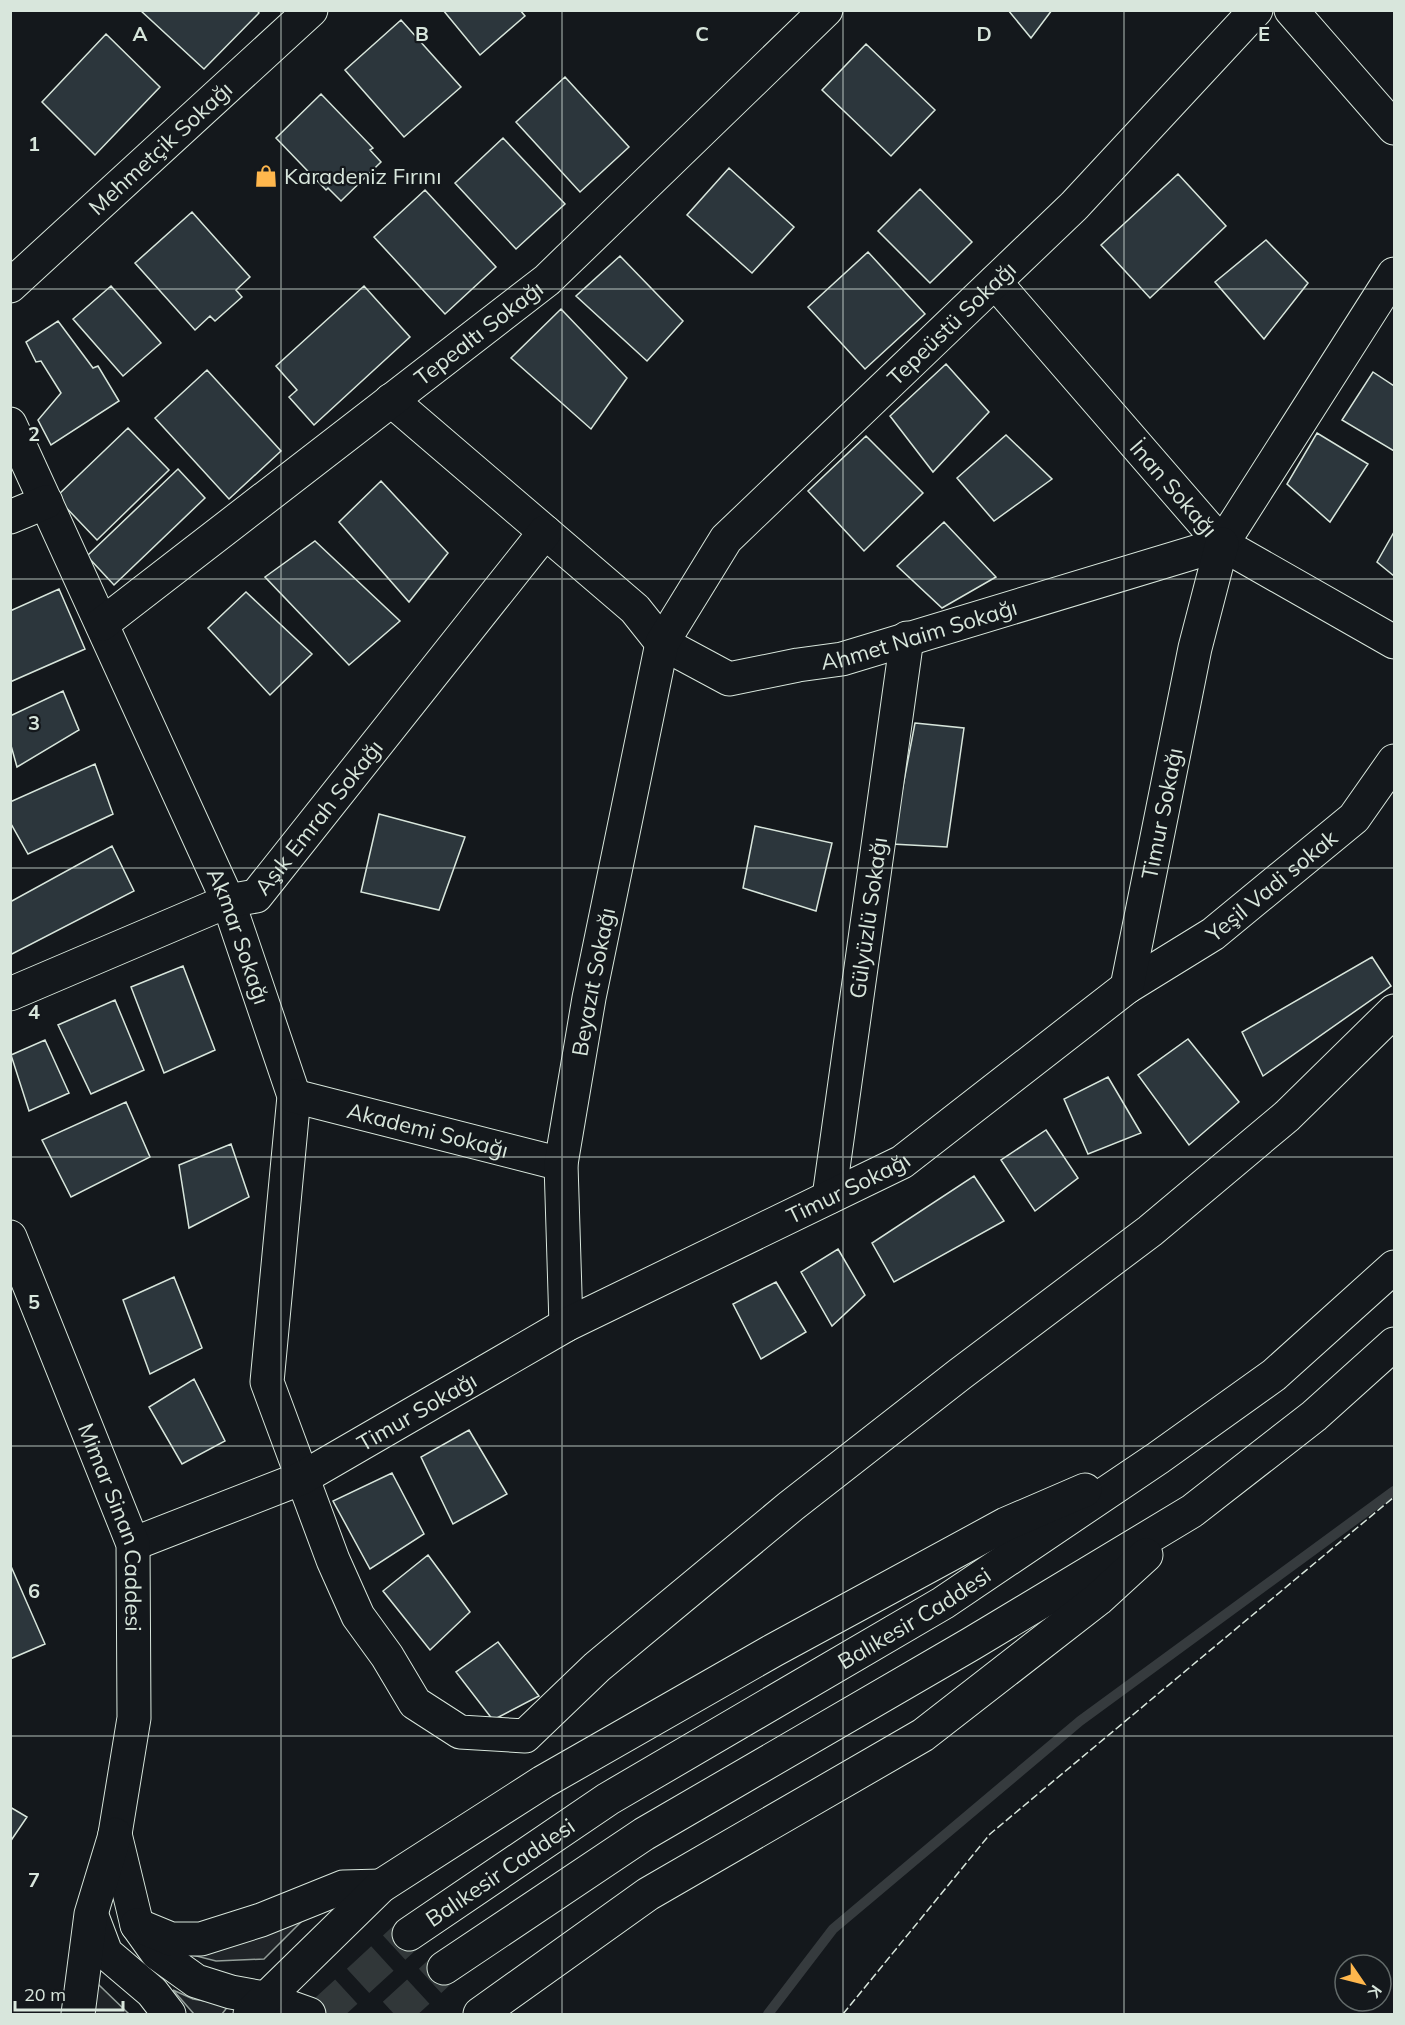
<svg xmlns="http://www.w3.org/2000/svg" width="1405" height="2025" font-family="Mulish,sans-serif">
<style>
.green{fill:#202428;stroke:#939e99;stroke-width:1.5}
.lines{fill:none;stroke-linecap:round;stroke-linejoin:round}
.stream{stroke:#363b3e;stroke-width:10}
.building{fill:#2c363c;stroke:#d8e6dc;stroke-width:1.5}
.primary-tunnel{stroke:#313739;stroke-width:33;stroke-dasharray:33 16;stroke-linecap:butt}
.street-casing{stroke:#d8e6dc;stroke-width:35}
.secondary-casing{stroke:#d8e6dc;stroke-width:35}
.primary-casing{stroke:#d8e6dc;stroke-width:35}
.street{stroke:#14181c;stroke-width:33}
.secondary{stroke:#14181c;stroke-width:33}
.primary{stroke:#14181c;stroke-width:33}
.fence{stroke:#d8e6dc;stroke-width:1.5;stroke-dasharray:8 3;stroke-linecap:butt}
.grid{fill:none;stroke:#d8e6dc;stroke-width:1.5;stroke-opacity:0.55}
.labels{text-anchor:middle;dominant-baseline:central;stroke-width:4.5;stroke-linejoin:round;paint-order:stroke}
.street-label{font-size:22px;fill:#d8e6dc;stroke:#14181c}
.poi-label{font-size:22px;fill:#d8e6dc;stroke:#14181c;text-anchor:start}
.grid-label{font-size:20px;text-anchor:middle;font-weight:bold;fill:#d8e6dc;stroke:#14181c;stroke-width:4.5;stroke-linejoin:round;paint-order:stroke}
</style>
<rect width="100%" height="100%" fill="#14181c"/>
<path class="green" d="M316,1907L264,1959L216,1961L196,1956L263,1933Z
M96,1979L99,1985L129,2014H89Z
M173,1990L193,1999L229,2005L222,2014H194Z"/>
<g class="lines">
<path class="stream" d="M768,2014L833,1929L1080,1721L1394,1491"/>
</g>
<path class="building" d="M140,10H257L259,13L204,69Z
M443,10H520L525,16L480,55Z
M1008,10H1052L1031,38Z
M401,20L461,87L404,137L345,70Z
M106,34L160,87L95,155L42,102Z
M866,44L935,110L891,156L822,90Z
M565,77L629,147L580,192L516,122Z
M321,94L373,148L370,150L381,162L341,201L328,188L326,190L276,138Z
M503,138L565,204L516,249L455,183Z
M729,168L794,227L752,273L687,215Z
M1178,174L1226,226L1150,298L1101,245Z
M920,189L972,242L930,283L878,231Z
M425,190L496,267L445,314L374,237Z
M192,212L250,277L236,290L242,297L215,321L210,316L195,330L135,263Z
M1266,240L1308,283L1264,339L1215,282Z
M868,252L925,314L865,369L808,307Z
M620,256L683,321L647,361L576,296Z
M111,286L161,343L123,376L73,319Z
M364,286L410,337L314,425L289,397L297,390L276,366Z
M561,309L627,378L591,429L511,358Z
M58,321L93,368L98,366L119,401L51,445L38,420L61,393L41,361L36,362L26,342Z
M946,364L989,412L933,472L890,416Z
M207,370L281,451L229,499L155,418Z
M1373,372L1394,386V451L1342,420Z
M128,428L169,470L97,540L56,497Z
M1317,433L1368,464L1330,522L1287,484Z
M1006,435L1052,479L994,521L957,478Z
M866,436L923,493L864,551L808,491Z
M178,469L205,498L114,585L87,556Z
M381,481L448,553L409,602L339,522Z
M944,522L996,577L942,608L897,566Z
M1394,532V576L1377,562Z
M315,541L400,621L349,665L265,577Z
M59,589L85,649L10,682V611Z
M246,592L312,654L270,695L208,628Z
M63,691L79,730L17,767L10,742V716Z
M915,723L964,728L947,847L892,844Z
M95,764L113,814L28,854L10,822V802Z
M379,814L465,837L439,910L361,892Z
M755,826L832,843L816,911L743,888Z
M112,846L134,891L10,955V902Z
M1372,957L1391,986L1263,1076L1242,1032Z
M183,966L215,1050L164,1073L131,987Z
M115,1000L144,1070L91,1094L58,1025Z
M1188,1039L1239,1102L1189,1145L1138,1075Z
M45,1040L69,1093L29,1111L11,1055Z
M1108,1077L1141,1133L1088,1154L1064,1099Z
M126,1102L150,1157L71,1197L42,1140Z
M1046,1130L1078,1178L1035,1211L1001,1160Z
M231,1144L249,1197L189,1228L179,1165Z
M974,1176L1004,1221L894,1282L872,1243Z
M838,1249L865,1295L832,1326L801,1272Z
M174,1277L202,1348L150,1374L123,1300Z
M776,1282L806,1332L761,1359L733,1304Z
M194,1379L225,1441L182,1464L149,1407Z
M469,1430L507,1494L453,1524L421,1457Z
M392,1473L424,1534L370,1569L333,1501Z
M428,1555L470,1612L430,1650L383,1591Z
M10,1564L45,1644L10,1659Z
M498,1642L539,1696L493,1720L456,1672Z
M10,1807L27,1817L10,1842Z"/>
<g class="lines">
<path class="primary-tunnel" d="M322,2014L409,1934
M394,2014L444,1968"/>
<g class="street-casing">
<g id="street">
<path d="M1291,10L1394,128"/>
<path id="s1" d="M995,282L1222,544L1394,642"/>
<path id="s2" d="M10,286L311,10"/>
<path id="s3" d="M391,400L635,609L662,643L729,679L798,665L842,659L1222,544L1394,274"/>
<path id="s4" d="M10,424L228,901L294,1096L267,1382L333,1560L358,1616L387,1656L415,1703L460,1732L525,1736L597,1667L791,1506L960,1374L1150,1231L1287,1116L1394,1011"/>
<path d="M10,517L46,502"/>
<path id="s5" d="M102,624L547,280L826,10"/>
<path id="s6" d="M1127,987L1213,934L1354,818L1394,761"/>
<path id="s7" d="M10,994L228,901L256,896L545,532"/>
<path id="s8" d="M294,1096L561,1164"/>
<path id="s9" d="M829,1197L907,638"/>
<path id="s10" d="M566,1325L561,1164L589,998L662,643L726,539L1074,206L1256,10"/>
<path id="s11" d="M133,1544L302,1478L566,1325L902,1162L1127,987L1195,648L1222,544"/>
</g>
</g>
<g class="secondary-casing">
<g id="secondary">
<path id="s12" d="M10,1237L133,1544L134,1718L115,1834"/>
</g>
</g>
<g class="primary-casing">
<g id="primary">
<path d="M115,1834L137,1925L157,1953L196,1981L231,1992L264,1998L309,2014"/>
<path d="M92,1916L106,1953L152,1992L169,2014"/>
<path d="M137,1925L171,1939H201L261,1920L343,1887L381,1886"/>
<path id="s13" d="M409,1934L608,1799L943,1603L1158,1458L1274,1375L1394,1267"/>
<path d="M444,1968L644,1834L971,1644L1192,1511L1314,1416L1394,1344"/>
<path d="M78,2014L91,1914L115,1835"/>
<path d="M250,2014L381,1886L543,1782L774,1650L1006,1524L1085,1490"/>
<path d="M480,2014L648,1894L923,1735L1098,1599L1146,1555"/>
</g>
</g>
<use href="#street" class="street"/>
<use href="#secondary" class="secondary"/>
<use href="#primary" class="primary"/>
<path class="fence" d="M843,2014L990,1834L1394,1497"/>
</g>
<path class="grid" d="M281,10V2014M562,10V2014M843,10V2014M1124,10V2014M10,289H1394M10,579H1394M10,868H1394M10,1157H1394M10,1446H1394M10,1736H1394"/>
<defs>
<g id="shop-bare" transform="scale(1.8)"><path d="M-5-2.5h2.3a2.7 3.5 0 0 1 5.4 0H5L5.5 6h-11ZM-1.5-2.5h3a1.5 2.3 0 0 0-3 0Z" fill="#ffb74d" stroke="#14181c" stroke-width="2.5" paint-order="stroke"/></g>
</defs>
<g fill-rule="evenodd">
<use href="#shop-bare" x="266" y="176"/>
</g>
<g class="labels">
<g class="street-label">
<text stroke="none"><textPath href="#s2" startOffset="204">Mehmetçik Sokağı</textPath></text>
<text stroke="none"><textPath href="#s10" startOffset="1126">Tepeüstü Sokağı</textPath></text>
<text stroke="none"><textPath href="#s5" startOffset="476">Tepealtı Sokağı</textPath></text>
<text stroke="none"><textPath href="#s1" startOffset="273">İnan Sokağı</textPath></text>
<text stroke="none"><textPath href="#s3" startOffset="636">Ahmet Naim Sokağı</textPath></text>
<text stroke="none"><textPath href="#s11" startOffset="1322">Timur Sokağı</textPath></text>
<text stroke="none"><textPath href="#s7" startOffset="366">Aşık Emrah Sokağı</textPath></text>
<text stroke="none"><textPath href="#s6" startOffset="177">Yeşil Vadi sokak</textPath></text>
<text stroke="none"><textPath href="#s9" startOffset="282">Gülyüzlü Sokağı</textPath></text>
<text stroke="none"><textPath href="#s4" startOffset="561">Akmar Sokağı</textPath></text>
<text stroke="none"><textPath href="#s10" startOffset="346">Beyazıt Sokağı</textPath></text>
<text stroke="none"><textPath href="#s8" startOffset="138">Akademi Sokağı</textPath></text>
<text stroke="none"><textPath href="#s11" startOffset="800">Timur Sokağı</textPath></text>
<text stroke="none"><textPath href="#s11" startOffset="314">Timur Sokağı</textPath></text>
<text stroke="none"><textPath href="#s12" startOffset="310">Mimar Sinan Caddesi</textPath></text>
<text stroke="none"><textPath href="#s13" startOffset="596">Balıkesir Caddesi</textPath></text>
<text stroke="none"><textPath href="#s13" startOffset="110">Balıkesir Caddesi</textPath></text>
</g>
<g class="poi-label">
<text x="284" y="176">Karadeniz Fırını</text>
</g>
</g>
<g class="grid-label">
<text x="140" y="41">A</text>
<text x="422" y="41">B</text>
<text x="702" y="41">C</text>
<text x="984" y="41">D</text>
<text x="1264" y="41">E</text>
<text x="34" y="151">1</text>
<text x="34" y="441">2</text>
<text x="34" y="730">3</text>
<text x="34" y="1019">4</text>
<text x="34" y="1309">5</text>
<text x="34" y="1598">6</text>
<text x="34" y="1887">7</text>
</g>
<rect width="1405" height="2025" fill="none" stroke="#d8e6dc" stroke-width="24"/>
<g transform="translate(1363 1983) rotate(125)"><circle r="28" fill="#14181c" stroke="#626a69" stroke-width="1.5"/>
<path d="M0-4.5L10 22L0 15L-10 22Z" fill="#ffb74d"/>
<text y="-9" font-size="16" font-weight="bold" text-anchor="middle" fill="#d8e6dc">K</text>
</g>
<path d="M15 2001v9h108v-9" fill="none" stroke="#d8e6dc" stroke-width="3"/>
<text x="24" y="2001" font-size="18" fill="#d8e6dc" stroke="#14181c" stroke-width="4.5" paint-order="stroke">20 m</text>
</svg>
